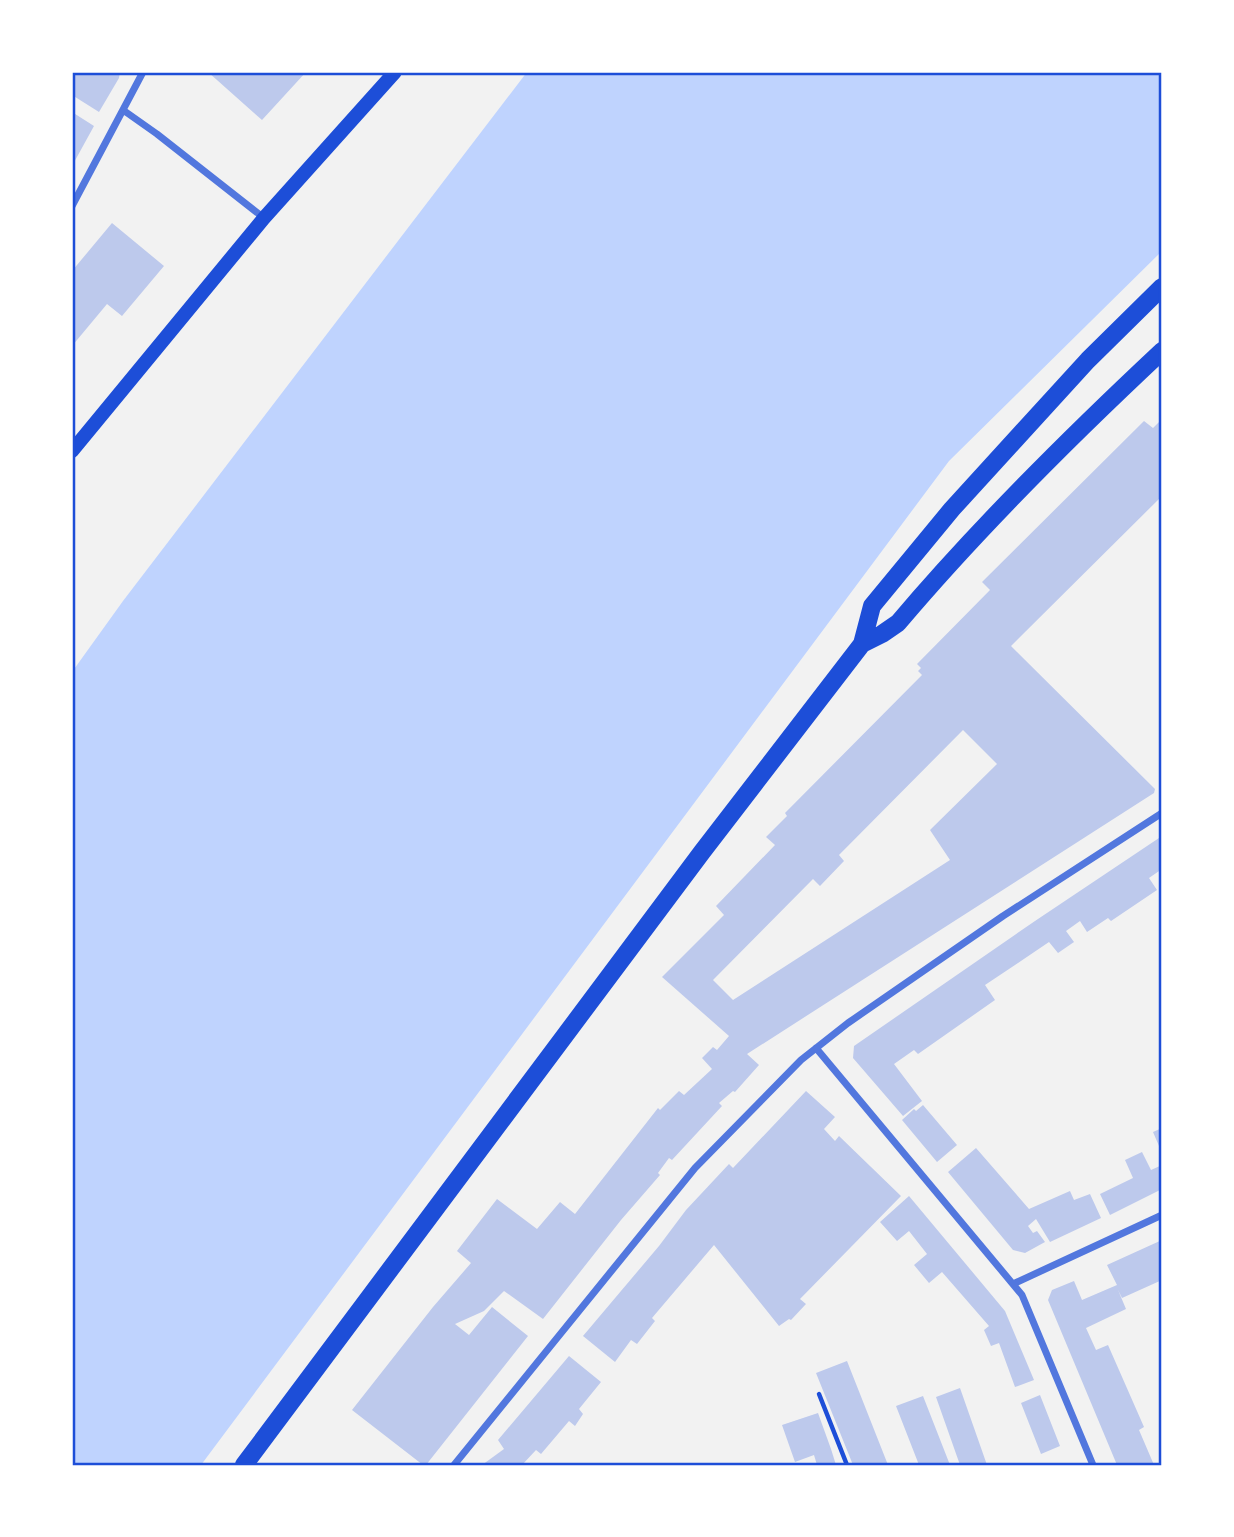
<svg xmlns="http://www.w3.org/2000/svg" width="1234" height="1537" font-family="Merriweather,serif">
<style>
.water{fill:#bfd3fe}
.building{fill:#bdc9ec;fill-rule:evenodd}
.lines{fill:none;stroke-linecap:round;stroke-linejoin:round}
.path{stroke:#1d4ed8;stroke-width:4.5}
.minor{stroke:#5277de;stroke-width:7}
.secondary{stroke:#1d4ed8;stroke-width:14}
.primary{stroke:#1d4ed8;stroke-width:18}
.neatline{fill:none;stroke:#1d4ed8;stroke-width:2.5}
</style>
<rect width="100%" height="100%" fill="#f2f2f2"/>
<path class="water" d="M527,72H1162V251L949,461L201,1465H72V672L123,601Z"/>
<path class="building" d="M74,72H120L119,78L99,112L72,95V76Z
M208,72H306L262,120Z
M72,112L94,126L72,166Z
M112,223L164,266L122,316L107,304L72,346V271Z
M1162,419V496L1011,646L1155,789L1154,793L747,1054L759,1065L735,1092L733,1091L719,1103L722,1106L672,1160L669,1158L658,1173L660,1175L621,1220L543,1319L504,1291L484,1311L455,1324L469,1335L492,1307L528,1336L426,1465H423L352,1410L433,1307L471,1263L457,1251L497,1199L537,1229L560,1202L575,1214L658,1108L660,1110L679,1091L684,1095L712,1069L702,1058L713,1047L717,1050L729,1036L662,977L724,915L716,906L775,845L766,837L787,816L785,813L922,675L918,671L921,668L917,664L990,590L982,582L1144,421L1153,428ZM963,730L997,764L930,830L950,860L733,1000L713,980L813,879L820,886L844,861L839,855Z
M1162,836V869L1149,878L1157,890L1111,921L1108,918L1087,932L1080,921L1066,931L1074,942L1058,953L1049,942L1018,963L985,985L995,1000L918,1054L914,1050L894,1064L922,1101L903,1116L853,1058L854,1046L1035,921Z
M806,1091L835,1117L824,1129L835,1141L839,1136L901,1196L800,1299L806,1304L791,1320L789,1319L779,1326L714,1245L652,1318L655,1321L637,1344L631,1340L615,1362L583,1336L659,1246L686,1210L729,1164L733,1168Z
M923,1105L957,1145L937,1162L902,1120L914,1109L916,1111Z
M1162,1128V1153L1153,1132Z
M976,1148L1029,1209L1070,1191L1074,1200L1090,1194L1101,1218L1050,1242L1036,1219L1028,1226L1033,1233L1037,1231L1045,1242L1025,1253L1013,1250L948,1172Z
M1142,1152L1151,1170L1162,1165V1189L1110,1215L1100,1194L1133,1178L1125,1160Z
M909,1196L1005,1311L1034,1380L1015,1387L999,1343L991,1346L984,1330L989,1326L942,1272L929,1283L914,1265L927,1254L909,1231L897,1241L880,1222Z
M1162,1240V1280L1122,1298L1118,1290L1126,1309L1086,1328L1096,1350L1108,1345L1144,1427L1139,1430L1154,1465H1117L1048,1300L1052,1290L1074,1281L1082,1300L1117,1285L1107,1265Z
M569,1356L601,1382L579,1409L583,1414L575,1426L569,1421L541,1454L536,1450L522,1465H482L504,1449L498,1440Z
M847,1361L888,1465H853L816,1373Z
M960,1388L987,1465H960L936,1397Z
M1040,1395L1060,1446L1041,1454L1021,1403Z
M923,1396L950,1465H919L896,1406Z
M818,1413L831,1449L836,1465H817L814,1455L795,1462L789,1445L782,1425Z"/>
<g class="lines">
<path class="path" d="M819,1394L847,1465"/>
<path class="minor" d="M123,110L157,134L264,218
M72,206L143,72
M816,1048L1022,1295L1093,1465
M1013,1284L1162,1215
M454,1465L695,1168L801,1060L848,1023L1003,916L1162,813"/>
<path class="secondary" d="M72,451L264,218L395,72"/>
<path class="primary" d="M862,644L872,606L952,509L1088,360L1162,287
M244,1465L702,852L862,644L882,634L898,623C980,526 1070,437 1162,351"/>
</g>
<rect width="1234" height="1537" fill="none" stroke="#ffffff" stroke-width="147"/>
<rect x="74" y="74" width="1086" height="1390" class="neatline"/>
</svg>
